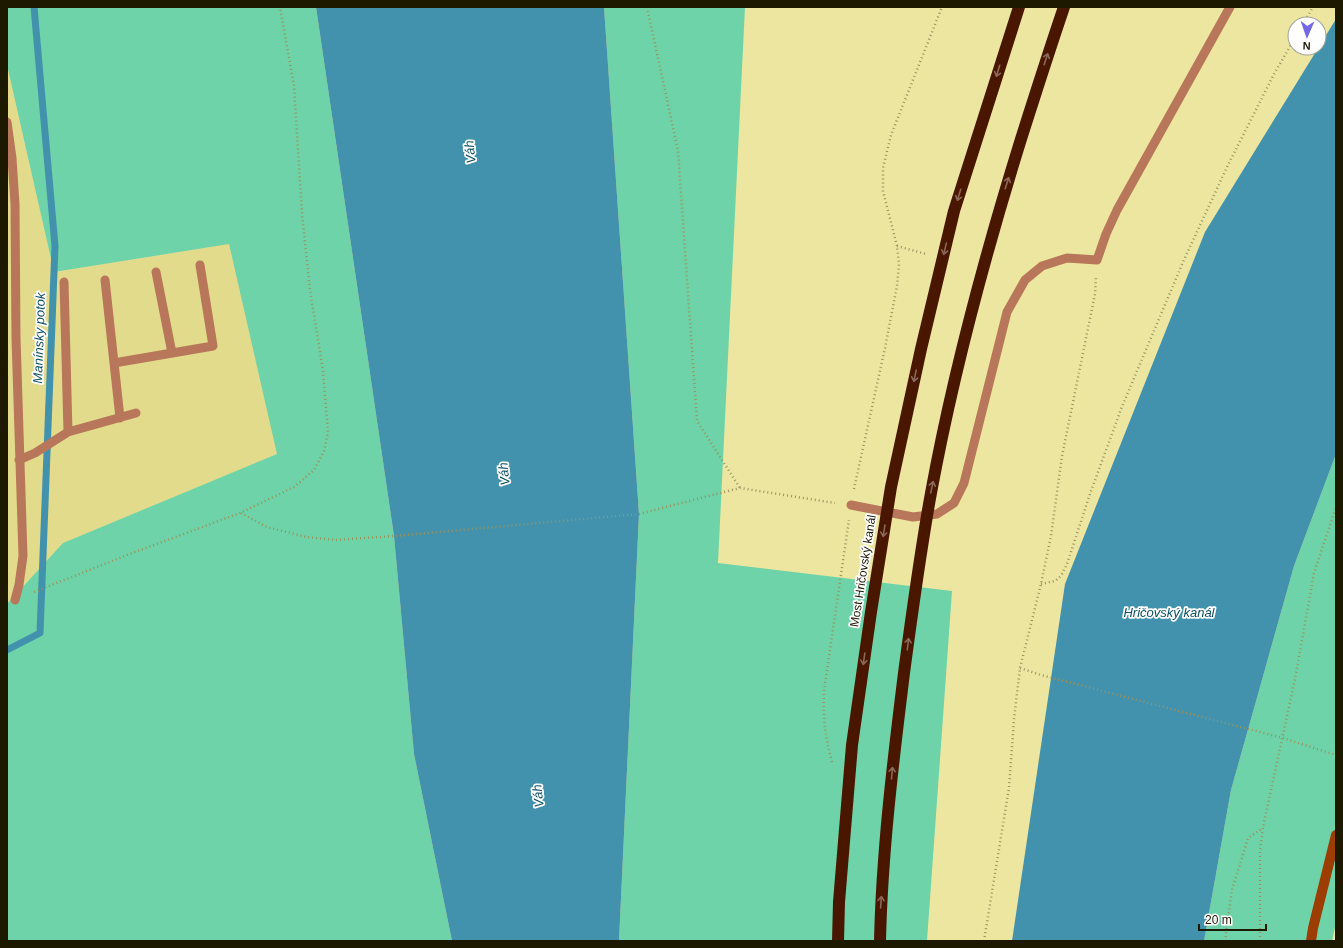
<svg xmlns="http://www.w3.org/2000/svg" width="1343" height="948" font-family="Arial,sans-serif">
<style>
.built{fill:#e2db8c}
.green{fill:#6ed3a8}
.water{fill:#4292ad}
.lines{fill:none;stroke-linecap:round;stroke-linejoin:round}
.stream{stroke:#4292ad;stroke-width:7}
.path{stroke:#99935f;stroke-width:2.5;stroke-dasharray:1 3;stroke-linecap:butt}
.lane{stroke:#b8765a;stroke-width:9}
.secondary{stroke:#9c3d03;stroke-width:10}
.highway{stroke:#491700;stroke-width:12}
.oneway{stroke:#896859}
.labels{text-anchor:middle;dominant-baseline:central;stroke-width:3.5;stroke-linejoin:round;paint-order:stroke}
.street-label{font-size:12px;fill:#1c1900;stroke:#fff}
.water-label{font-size:13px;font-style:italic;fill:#0c5064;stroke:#fff}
</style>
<rect width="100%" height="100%" fill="#ede6a0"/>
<path class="built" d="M7,65L54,272L229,244L278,454L63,543L7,604Z"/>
<path class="green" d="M7,7H316L394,536L414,754L452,941H7V604L63,543L277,454L229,244L54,272L7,65Z
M604,7H745L718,563L952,591L927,941H619L639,514Z
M1336,454V923L1332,941H1204L1231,790L1294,566Z"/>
<path class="water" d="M316,7H604L639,514L619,941H452L414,754L394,536Z
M1336,19V454L1294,566L1231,790L1204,941H1012L1065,584L1205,232Z"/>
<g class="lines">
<path class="stream" d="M7,650L40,633L55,246L34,7"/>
<path class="path" d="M647,7L678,151L697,421L740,488
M1303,24L1313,7
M897,246L926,254
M854,489L885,348L897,286L899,264L897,246L883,191V168L891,135L942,7
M241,513L267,527L306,537L336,540L394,536L639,514L740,488L835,503
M1041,584L1055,581L1061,576L1067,564L1090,494L1121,409L1183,262L1227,167L1274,74L1295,38
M34,592L127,555L240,513L294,487L314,470L324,451L328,432L323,371L310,290L302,214L294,86L280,7
M1020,668L1041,675L1283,738L1336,755
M832,762C825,736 823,718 824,691L849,520
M984,941L1009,788L1014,719L1020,668L1041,584L1051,536L1062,456L1095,294L1096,276
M1225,941L1232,890L1248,838L1263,828
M1260,941V851L1263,827L1295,679L1314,573L1336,507"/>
<path class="lane" d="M7,122L12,158L15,204L16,338L23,556L19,585L15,600
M156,272L172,353
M105,280L120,418
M114,363L213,346L200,265
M68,432L136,413
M19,460L35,453L68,432L64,282
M851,505L913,517L937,514L954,503L964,483L1007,312L1025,280L1042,266L1067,258L1097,260L1106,234L1117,210L1230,7"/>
<path class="secondary" d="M1311,941L1313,928L1336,835"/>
<path class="highway" d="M838,941L839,902L852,745L871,612L891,487L921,349L954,211L1019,7
M880,941C882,852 893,762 904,673C912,613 920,553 931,493C953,373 985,255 1021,139C1035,95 1049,51 1064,7"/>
</g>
<defs><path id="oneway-shaft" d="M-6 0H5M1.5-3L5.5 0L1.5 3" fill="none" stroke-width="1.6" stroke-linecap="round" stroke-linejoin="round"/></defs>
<g class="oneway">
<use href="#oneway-shaft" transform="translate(1046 59) rotate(-72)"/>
<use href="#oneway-shaft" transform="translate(998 71) rotate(107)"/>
<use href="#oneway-shaft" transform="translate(1007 183) rotate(-72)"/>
<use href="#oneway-shaft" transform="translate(959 195) rotate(107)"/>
<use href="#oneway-shaft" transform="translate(945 249) rotate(103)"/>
<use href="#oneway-shaft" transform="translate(915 376) rotate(102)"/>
<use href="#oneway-shaft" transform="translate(932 487) rotate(-78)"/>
<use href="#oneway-shaft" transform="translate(884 531) rotate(99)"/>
<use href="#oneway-shaft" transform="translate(908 644) rotate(-83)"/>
<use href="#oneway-shaft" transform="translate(864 659) rotate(98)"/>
<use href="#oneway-shaft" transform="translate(892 773) rotate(-85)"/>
<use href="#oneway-shaft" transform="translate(881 902) rotate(-86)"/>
</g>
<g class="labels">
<g class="street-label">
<text transform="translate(863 571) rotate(-81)">Most Hričovský kanál</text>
</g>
<g class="water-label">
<text transform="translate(470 152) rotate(-96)">Váh</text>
<text transform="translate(39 338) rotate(-88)">Manínsky potok</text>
<text transform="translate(504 474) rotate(-96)">Váh</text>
<text x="1169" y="612">Hričovský kanál</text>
<text transform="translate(538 796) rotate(-96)">Váh</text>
</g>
</g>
<rect width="1343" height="948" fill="none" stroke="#1c1900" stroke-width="16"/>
<g transform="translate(1307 36) rotate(182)"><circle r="19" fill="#ffffff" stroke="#a4a399"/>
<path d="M0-3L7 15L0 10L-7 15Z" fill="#7469e4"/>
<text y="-6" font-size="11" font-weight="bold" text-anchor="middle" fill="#1c1900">N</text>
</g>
<path d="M1199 924v6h67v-6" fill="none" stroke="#1c1900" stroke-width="2"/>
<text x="1205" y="924" font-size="12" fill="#1c1900" stroke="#ffffff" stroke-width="3" paint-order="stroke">20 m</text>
</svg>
